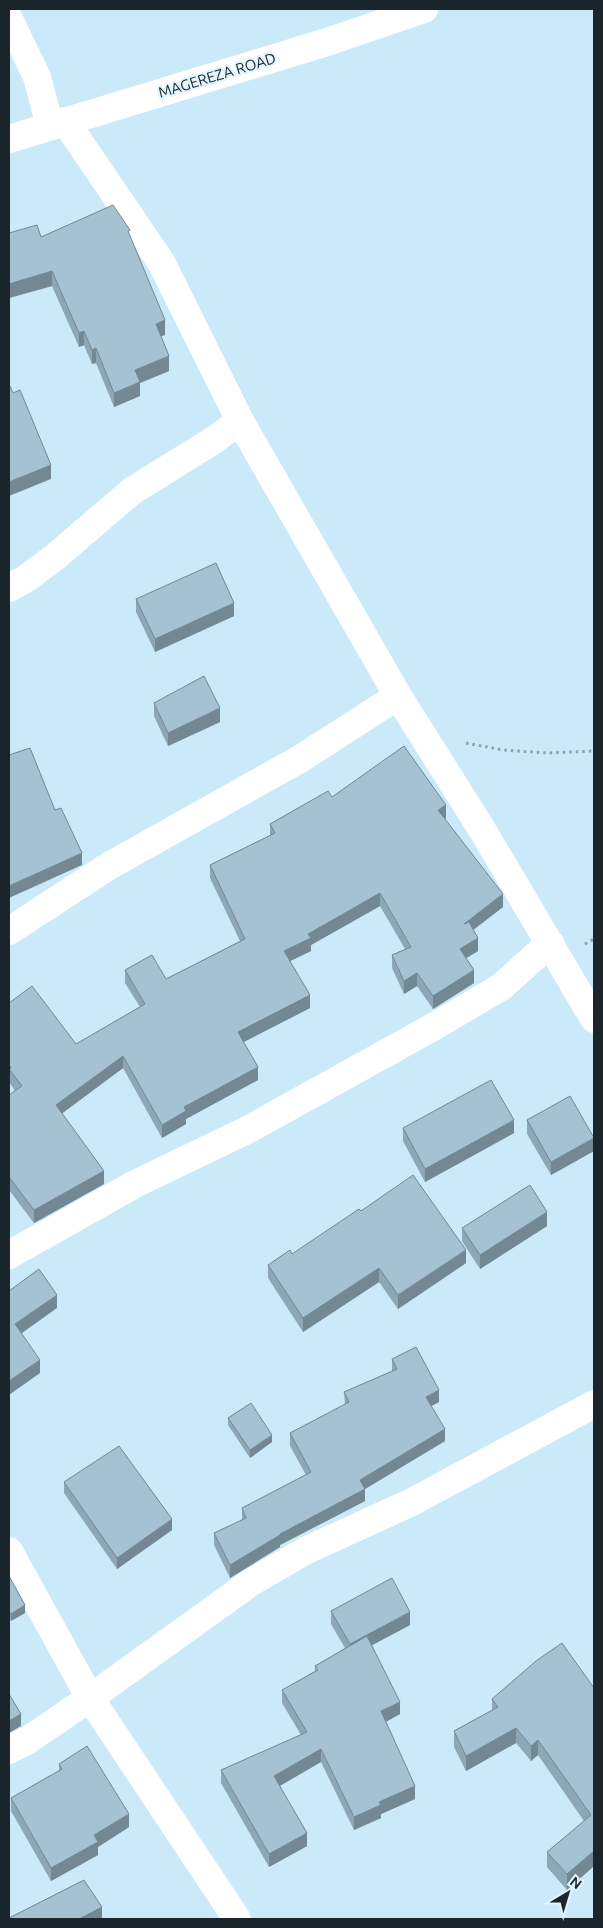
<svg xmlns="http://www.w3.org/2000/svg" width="603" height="1928" font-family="Ubuntu,sans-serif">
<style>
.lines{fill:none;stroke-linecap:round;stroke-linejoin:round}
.path{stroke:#8aa2af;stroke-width:3;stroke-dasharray:2.5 4;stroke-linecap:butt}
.minor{stroke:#fff;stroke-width:28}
.wall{fill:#8da7b4}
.shaded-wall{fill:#738892}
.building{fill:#a4c2d1;stroke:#738892}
.labels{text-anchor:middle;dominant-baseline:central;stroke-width:4.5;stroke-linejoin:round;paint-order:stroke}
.street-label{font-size:15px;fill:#1a262c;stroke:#e2f4fe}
</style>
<rect width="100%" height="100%" fill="#cae9f9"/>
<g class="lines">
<path class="path" d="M466,743L503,750L548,753L594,751
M585,944L594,939"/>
<path class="minor" d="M9,19L37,77L50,126
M65,121L161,262L240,421L398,696L483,831L594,1019
M9,139L327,42L424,9
M9,588L27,578L55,557L132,491L214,440L240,421
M9,931L109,866L300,759L398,696
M9,1255L135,1184L251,1128L433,1027L501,987L550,943
M9,1551L90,1698L237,1919
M9,1750L28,1740L90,1698L250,1583L307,1550L412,1502L594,1404"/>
</g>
<path class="wall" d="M9,233L41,237L130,236L165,335L161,336L169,371L140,383V396L114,407L96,363L92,364L84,345L79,347L52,286L9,298Z
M136,599L234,616L155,652L136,612Z
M154,703L220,722L168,746L154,716Z
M332,797L446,818L445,819L503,907L473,930L478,951L466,958L474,983L433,1009L417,986L404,994L392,968V955L405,949L380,906L311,945V951L290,961L310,1008L243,1042L258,1080L186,1119V1124L162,1138L123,1068L62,1113L104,1184L34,1223L9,1190V1095L15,1091L9,1082V1003L76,1044L140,1007L125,983V970L166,979L240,941L210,878V865L270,836V824Z
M527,1120L594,1151L551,1175L527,1134Z
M403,1128L514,1133L425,1182L403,1141Z
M361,1211L466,1263L398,1309L379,1282L303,1332L268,1278V1265L292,1254Z
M547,1226L480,1269L462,1241V1228Z
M392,1359L439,1402L431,1406L445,1441L365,1489V1501L280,1545V1547L230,1578L214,1545V1533L242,1520V1508L306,1475L290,1446V1433L345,1405L344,1392L392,1371Z
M228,1418L272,1442L250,1458L228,1425Z
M64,1482L172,1530L117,1569L64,1493Z
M9,1576L25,1613L11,1621L9,1618Z
M331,1611L410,1625L372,1645L400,1714L386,1722L415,1799L381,1814V1818L354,1830L321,1762L280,1786L307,1846L269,1867L221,1783V1770L301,1735L282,1703V1690L315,1671V1666L345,1648L331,1624Z
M594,1688V1866L567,1890L547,1867V1852L584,1821L538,1755L531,1761L516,1743L466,1771L454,1747V1731L492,1710V1699Z
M59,1764L129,1827L98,1847V1855L51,1881L11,1811V1798L59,1771Z"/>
<path class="shaded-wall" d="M52,271V286L9,298V284Z
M165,320V335L156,338V324Z
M84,331V345L79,347V333Z
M96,348V363L92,364V350Z
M169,356V371L140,383V396L114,407V393L135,370Z
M51,465V479L9,496V482Z
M234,603V616L155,652V639Z
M220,708V722L168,746V733Z
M446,805V818L438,823V810Z
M82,853V865L9,898V886Z
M380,893V906L311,945V951L284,964V951L308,934Z
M503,894V907L464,937V924Z
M478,938V951L460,962V949Z
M474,970V983L433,1009V996Z
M417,973V986L404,994V981Z
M310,995V1008L238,1045V1032Z
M123,1056V1068L56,1118V1105Z
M258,1067V1080L186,1119V1124L162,1138V1125L184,1107Z
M514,1120V1133L425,1182V1169Z
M594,1138V1151L551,1175V1162Z
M104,1171V1184L34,1223V1210Z
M547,1212V1226L480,1269V1255Z
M466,1250V1263L398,1309V1295Z
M379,1268V1282L303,1332V1318Z
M57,1295V1308L15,1338V1324Z
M40,1360V1373L9,1395V1381Z
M439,1390V1402L426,1409V1397Z
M445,1429V1441L365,1489V1501L280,1545V1547L230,1578V1565L280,1534L360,1480Z
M272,1435V1442L250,1458V1450Z
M172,1519V1530L117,1569V1558Z
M25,1605V1613L11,1621V1614Z
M410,1612V1625L350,1657V1644Z
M400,1702V1714L381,1724V1711Z
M21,1714V1726L9,1733V1721Z
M516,1728V1743L466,1771V1756Z
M538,1740V1755L531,1761V1746Z
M321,1749V1762L274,1789V1776Z
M415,1786V1799L381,1814V1818L354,1830V1817L379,1802Z
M129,1814V1827L98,1847V1855L51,1881V1868L94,1835Z
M307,1833V1846L269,1867V1854Z
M594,1851V1866L567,1890V1874Z
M102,1907V1919H79Z"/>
<path class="building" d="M113,205L130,230L128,231L165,320L156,324L169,356L135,370L140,382L114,393L96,348L92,350L84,331L79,333L52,271L9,284V233L37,225L41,237Z
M9,384L13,393L20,390L51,465L9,482Z
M216,563L234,603L155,639L136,599Z
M204,676L220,708L168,733L154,703Z
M404,746L446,805L438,810L503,894L464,924L469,922L478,938L460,949L474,970L433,996L417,973L404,981L392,955L411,947L380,893L308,934L311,938L284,951L310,995L238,1032L258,1067L184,1107L186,1111L162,1125L123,1056L56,1105L104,1171L34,1210L9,1177V1095L22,1086L9,1069L11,1068L9,1065V1003L32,986L76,1044L145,1004L125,970L152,955L166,979L245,939L210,865L275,833L270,824L328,791L332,797Z
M30,748L55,810L61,808L82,853L9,886V755Z
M491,1080L514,1120L425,1169L403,1128Z
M570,1096L594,1138L551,1162L527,1120Z
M413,1175L466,1250L398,1295L379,1268L303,1318L268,1265L290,1250L292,1254L359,1209L361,1211Z
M530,1185L547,1212L480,1255L462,1228Z
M39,1269L57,1295L15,1324L40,1360L9,1381V1291Z
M416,1347L439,1390L426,1397L445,1429L360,1480L365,1489L280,1534V1535L230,1565L214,1533L246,1518L242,1508L311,1472L290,1433L349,1402L344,1392L397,1369L392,1359Z
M251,1403L272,1435L250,1450L228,1418Z
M119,1446L172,1519L117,1558L64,1482Z
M9,1576L25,1605L11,1614L9,1611Z
M392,1578L410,1612L350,1644L331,1611Z
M367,1636L400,1702L381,1711L415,1786L379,1802L381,1805L354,1817L321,1749L274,1776L307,1833L269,1854L221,1770L307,1732L282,1690L318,1670L315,1666Z
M562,1643L594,1688V1851L567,1874L547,1852L591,1815L538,1740L531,1746L516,1728L466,1756L454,1731L498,1707L492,1699L536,1661Z
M9,1694L21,1714L9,1721Z
M87,1746L129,1814L94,1835L98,1842L51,1868L11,1798L62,1769L59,1764Z
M84,1880L102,1907L79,1919H9V1918Z"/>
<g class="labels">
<g class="street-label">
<text transform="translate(217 75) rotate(-17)">MAGEREZA ROAD</text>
</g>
</g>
<rect width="603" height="1928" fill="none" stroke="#1a262c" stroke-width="20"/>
<g transform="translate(568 1893) rotate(38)" stroke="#e2f4fe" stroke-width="4" paint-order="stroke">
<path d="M0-4L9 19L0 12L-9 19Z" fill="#1a262c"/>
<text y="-8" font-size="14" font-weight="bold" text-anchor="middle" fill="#1a262c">N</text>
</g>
</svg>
